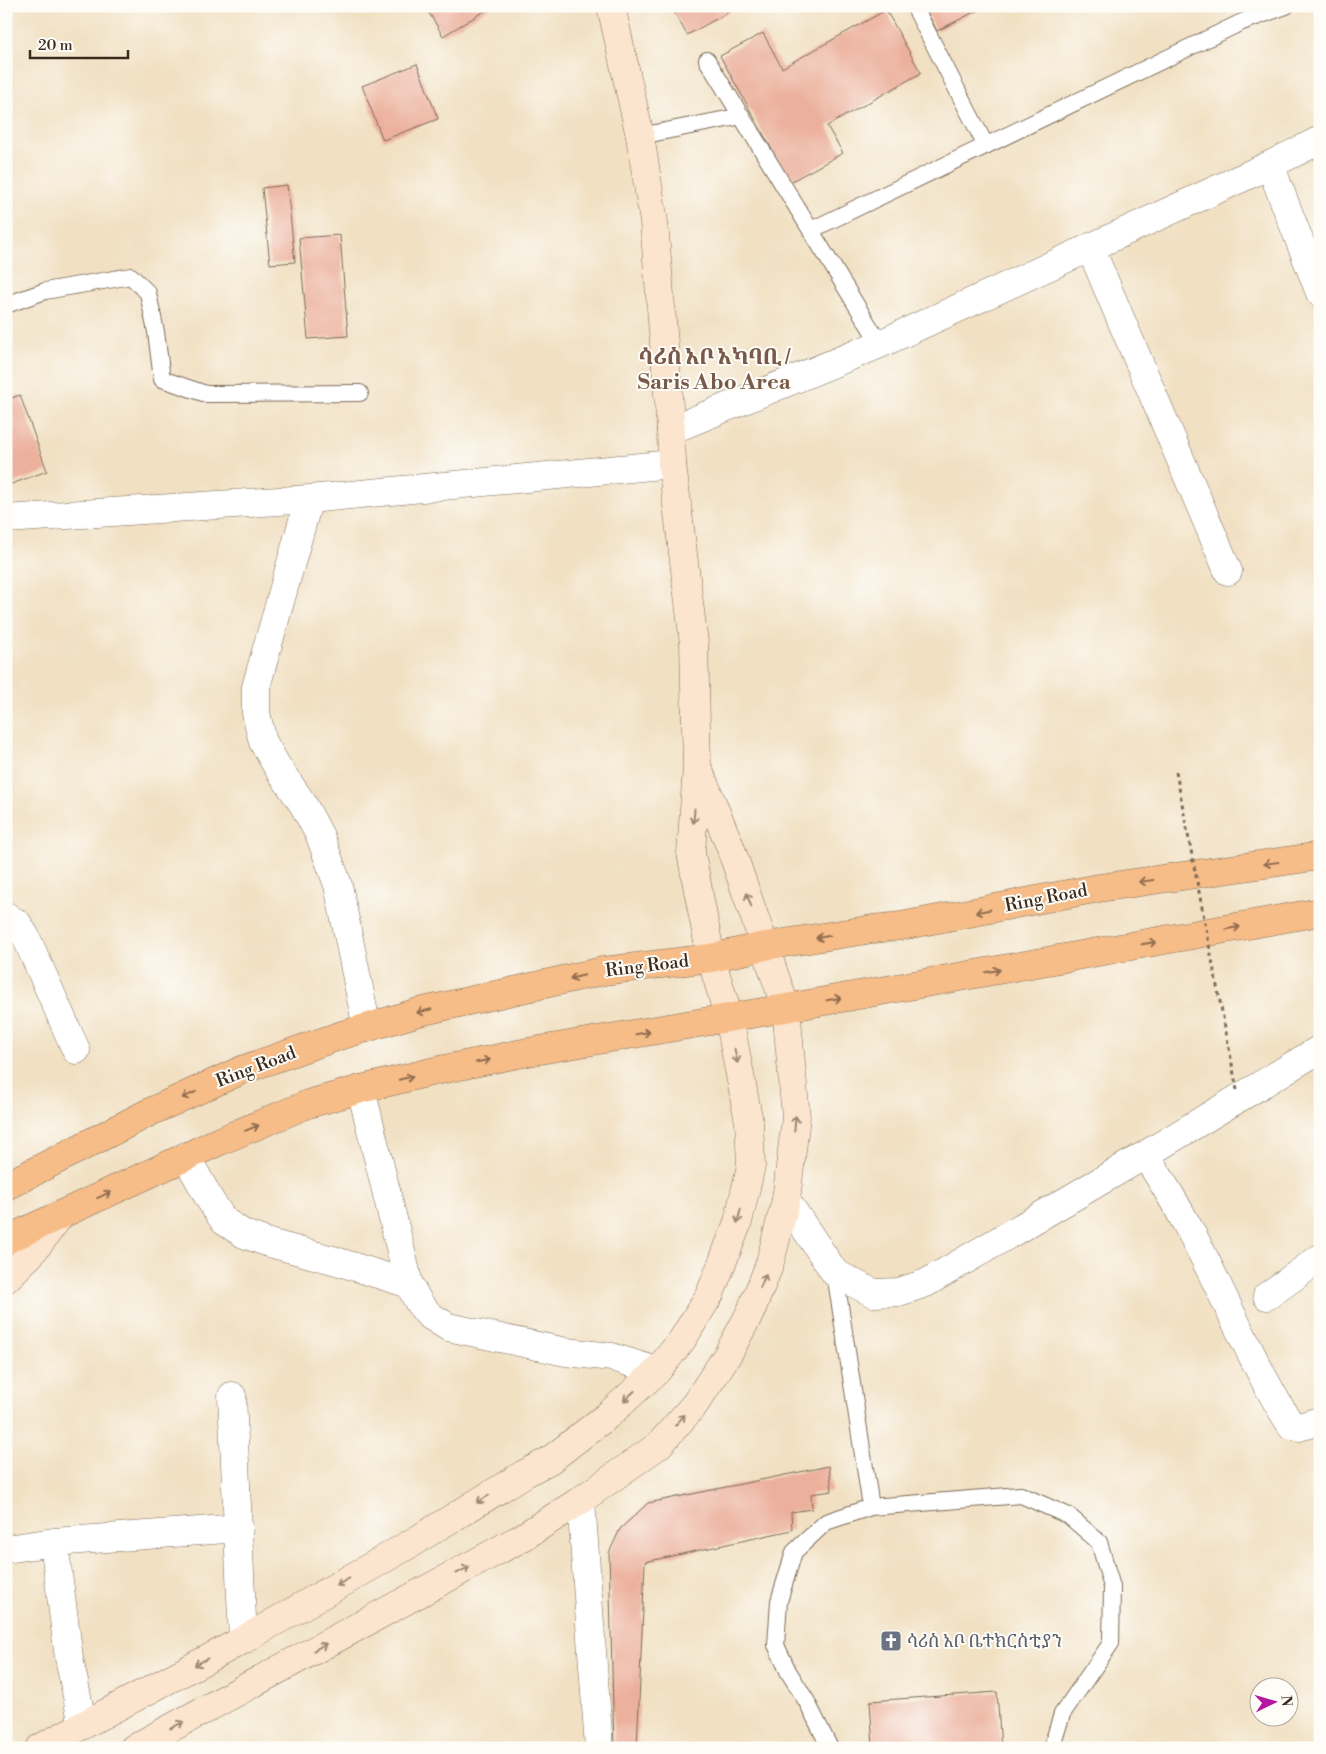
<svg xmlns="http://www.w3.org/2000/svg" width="1326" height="1754" font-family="'Libre Bodoni','Noto Serif Ethiopic',serif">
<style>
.building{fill:#ecb19d}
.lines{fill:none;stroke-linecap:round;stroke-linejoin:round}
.lane-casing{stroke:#7b6a57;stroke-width:18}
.street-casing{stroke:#7b6a57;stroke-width:29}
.secondary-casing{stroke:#7b6a57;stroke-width:29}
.highway-casing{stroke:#7b6a57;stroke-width:29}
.lane{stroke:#fff;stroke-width:16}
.street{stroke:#fff;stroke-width:28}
.secondary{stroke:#fce5cf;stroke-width:28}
.highway{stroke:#f7bd88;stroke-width:28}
.path-bridge{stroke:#7b6a57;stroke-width:3;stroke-dasharray:4 4;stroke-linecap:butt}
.oneway{stroke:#9c8876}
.oneway2{stroke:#906c4e}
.labels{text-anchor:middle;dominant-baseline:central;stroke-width:4;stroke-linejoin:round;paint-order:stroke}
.street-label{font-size:18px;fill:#3b2a1e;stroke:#fdfcf7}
.worship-label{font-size:18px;fill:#5b616d;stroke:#fdfcf7;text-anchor:start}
.district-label{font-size:22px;font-weight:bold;fill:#79594a;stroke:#fdfcf7}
</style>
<rect width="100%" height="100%" fill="#fdfcf7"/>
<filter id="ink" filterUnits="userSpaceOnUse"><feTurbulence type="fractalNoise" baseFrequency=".02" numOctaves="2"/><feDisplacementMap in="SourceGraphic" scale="10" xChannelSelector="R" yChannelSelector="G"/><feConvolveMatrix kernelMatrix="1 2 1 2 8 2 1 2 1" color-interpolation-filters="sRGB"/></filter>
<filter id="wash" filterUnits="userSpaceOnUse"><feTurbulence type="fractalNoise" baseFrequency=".0096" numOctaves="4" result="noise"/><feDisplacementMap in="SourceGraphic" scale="20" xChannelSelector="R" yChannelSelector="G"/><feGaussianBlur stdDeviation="1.12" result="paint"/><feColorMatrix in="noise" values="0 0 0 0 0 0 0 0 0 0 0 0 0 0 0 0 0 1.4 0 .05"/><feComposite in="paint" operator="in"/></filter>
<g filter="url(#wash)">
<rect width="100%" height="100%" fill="#f1e0c2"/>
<g id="blocks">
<path class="building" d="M425,6H493L443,36Z
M671,6H740L687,35Z
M924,6H986L937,31Z
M886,10L921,73L827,126L843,153L790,182L720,56L763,33L782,68Z
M417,64L438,119L383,140L362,86Z
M287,185L295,262L270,264L262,188Z
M340,235L348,336L308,339L299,238Z
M20,395L47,471L6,486V400Z
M829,1466L832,1491L811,1494L812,1509L791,1512L792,1530L645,1562L637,1748H614L609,1553L620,1529L648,1503Z
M997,1692L1001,1748H873L870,1701Z"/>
</g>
</g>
<g filter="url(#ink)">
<use href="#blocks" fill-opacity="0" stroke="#7b6a57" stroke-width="1"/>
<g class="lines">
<g class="lane-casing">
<path id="lane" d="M914,6L986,146
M707,60L880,344
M640,136L742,116
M811,230L1242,22L1286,6
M6,305L45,291L131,276L148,293L156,332L162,379L206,394L360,393
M835,1273L871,1507
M830,1748L807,1702L788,1671L776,1645L779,1601L794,1552L826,1522L871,1507L1021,1495L1069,1516L1099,1542L1112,1587L1111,1643L1062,1714L1054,1740L1055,1748"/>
</g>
<g class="street-casing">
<path id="street" d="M1270,165L1320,293
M1090,247L1228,571
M671,430L880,344L1270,165L1320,140
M309,499L256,687V713L263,742L278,768L303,804L320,836L338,885L367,1028
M6,519L309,499L672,464
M6,916L18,924L26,937L76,1050
M361,1089L409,1284L419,1303L429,1315L448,1327L566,1352L612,1357L657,1371
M1145,1155C1179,1205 1206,1260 1232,1315C1251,1353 1268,1390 1291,1425L1299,1427L1320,1421
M186,1156L210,1200L224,1221L244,1234L269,1243L333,1260L409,1284
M786,1200L835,1273L873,1293L899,1292L926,1283L1145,1155L1320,1049
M1267,1296L1320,1258
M232,1396L243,1640
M581,1500L599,1748
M54,1542L69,1658L83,1725
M6,1549L54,1542L239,1528"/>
</g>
<g class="secondary-casing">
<path id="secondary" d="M6,1279L31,1254L60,1216
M40,1748L243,1640L410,1544L524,1474L550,1460L607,1416L657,1371L682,1340L710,1294L738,1222L751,1166L749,1122L729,1018L711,958L691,853L697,767L694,643L672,464L671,430L654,222L640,136L611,6
M134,1748L523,1537L581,1500L659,1445L695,1404L728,1354L750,1313L769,1266L786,1200L796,1117L786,1008L730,846L700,773"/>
</g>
<g class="highway-casing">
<path id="highway" d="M6,1186L150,1112L242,1070L339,1036L419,1012L603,971L711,958L765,946L873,929L901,926L1099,888L1320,856
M6,1240L220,1141L308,1104L361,1089L435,1071L528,1052L786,1008L1320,912"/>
</g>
<use href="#lane" class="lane"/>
<use href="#street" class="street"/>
<use href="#secondary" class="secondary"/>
<use href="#highway" class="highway"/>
<path class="path-bridge" d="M1176,772L1237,1090"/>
</g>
<defs><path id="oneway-shaft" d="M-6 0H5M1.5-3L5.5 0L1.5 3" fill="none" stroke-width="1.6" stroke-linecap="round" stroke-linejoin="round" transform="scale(1.25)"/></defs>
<g class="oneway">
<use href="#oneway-shaft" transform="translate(694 816) rotate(94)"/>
<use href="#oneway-shaft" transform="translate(749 900) rotate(-109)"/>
<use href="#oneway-shaft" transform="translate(736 1056) rotate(78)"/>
<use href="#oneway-shaft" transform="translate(795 1123) rotate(-85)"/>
<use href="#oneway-shaft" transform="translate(739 1216) rotate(104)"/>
<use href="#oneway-shaft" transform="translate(763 1281) rotate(-67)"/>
<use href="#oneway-shaft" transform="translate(629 1396) rotate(138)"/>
<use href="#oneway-shaft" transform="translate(680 1420) rotate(-49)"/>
<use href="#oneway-shaft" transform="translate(483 1499) rotate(148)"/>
<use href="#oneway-shaft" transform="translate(463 1570) rotate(-28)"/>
<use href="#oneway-shaft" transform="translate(343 1582) rotate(150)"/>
<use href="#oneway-shaft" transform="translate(320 1647) rotate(-29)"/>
<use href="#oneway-shaft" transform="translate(201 1662) rotate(152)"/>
<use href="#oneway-shaft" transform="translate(177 1725) rotate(-28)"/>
</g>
<g class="oneway2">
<use href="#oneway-shaft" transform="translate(1271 863) rotate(172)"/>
<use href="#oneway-shaft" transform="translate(1146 881) rotate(172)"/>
<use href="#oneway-shaft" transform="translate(983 911) rotate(169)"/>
<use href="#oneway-shaft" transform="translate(1233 928) rotate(-10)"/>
<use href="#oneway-shaft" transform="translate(823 937) rotate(171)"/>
<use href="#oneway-shaft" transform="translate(1149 943) rotate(-10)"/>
<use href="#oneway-shaft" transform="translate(993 971) rotate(-10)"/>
<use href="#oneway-shaft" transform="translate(577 977) rotate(166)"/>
<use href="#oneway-shaft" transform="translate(834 999) rotate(-10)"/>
<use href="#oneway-shaft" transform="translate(424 1011) rotate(166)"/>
<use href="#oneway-shaft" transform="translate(643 1033) rotate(-10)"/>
<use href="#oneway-shaft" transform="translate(483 1061) rotate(-11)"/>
<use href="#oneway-shaft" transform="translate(406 1078) rotate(-14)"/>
<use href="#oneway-shaft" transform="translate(189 1095) rotate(155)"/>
<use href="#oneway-shaft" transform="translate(252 1128) rotate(-22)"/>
<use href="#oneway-shaft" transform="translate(104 1195) rotate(-25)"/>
</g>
</g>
<defs>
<g id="church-square" transform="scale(1.125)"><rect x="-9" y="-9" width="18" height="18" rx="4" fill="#6b7280" stroke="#fdfcf7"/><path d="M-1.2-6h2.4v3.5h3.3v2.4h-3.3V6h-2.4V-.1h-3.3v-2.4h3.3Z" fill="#fff"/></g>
</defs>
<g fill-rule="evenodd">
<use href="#church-square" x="891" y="1641"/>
</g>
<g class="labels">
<g class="street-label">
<text transform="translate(1046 898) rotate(-11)">Ring Road</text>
<text transform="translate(647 966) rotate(-7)">Ring Road</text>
<text transform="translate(256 1067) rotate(-21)">Ring Road</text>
</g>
<g class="worship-label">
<text x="907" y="1641">ሳሪስ አቦ ቤተክርስቲያን</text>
</g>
<g class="district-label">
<text x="714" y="357">ሳሪስ አቦ አካባቢ /<tspan x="714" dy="25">Saris Abo Area</tspan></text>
</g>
</g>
<rect width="1326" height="1754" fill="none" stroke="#fdfcf7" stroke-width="25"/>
<g transform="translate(1274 1702) rotate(85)"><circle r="24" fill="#fdfcf7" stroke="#afa8a0"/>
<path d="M0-4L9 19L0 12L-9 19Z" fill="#b5179e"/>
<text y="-8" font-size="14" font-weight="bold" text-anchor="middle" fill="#3b2a1e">N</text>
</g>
<path d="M30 50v8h98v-8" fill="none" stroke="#3b2a1e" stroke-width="2.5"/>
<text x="38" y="50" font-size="15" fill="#3b2a1e" stroke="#fdfcf7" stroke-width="4" paint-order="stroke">20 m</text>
</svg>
